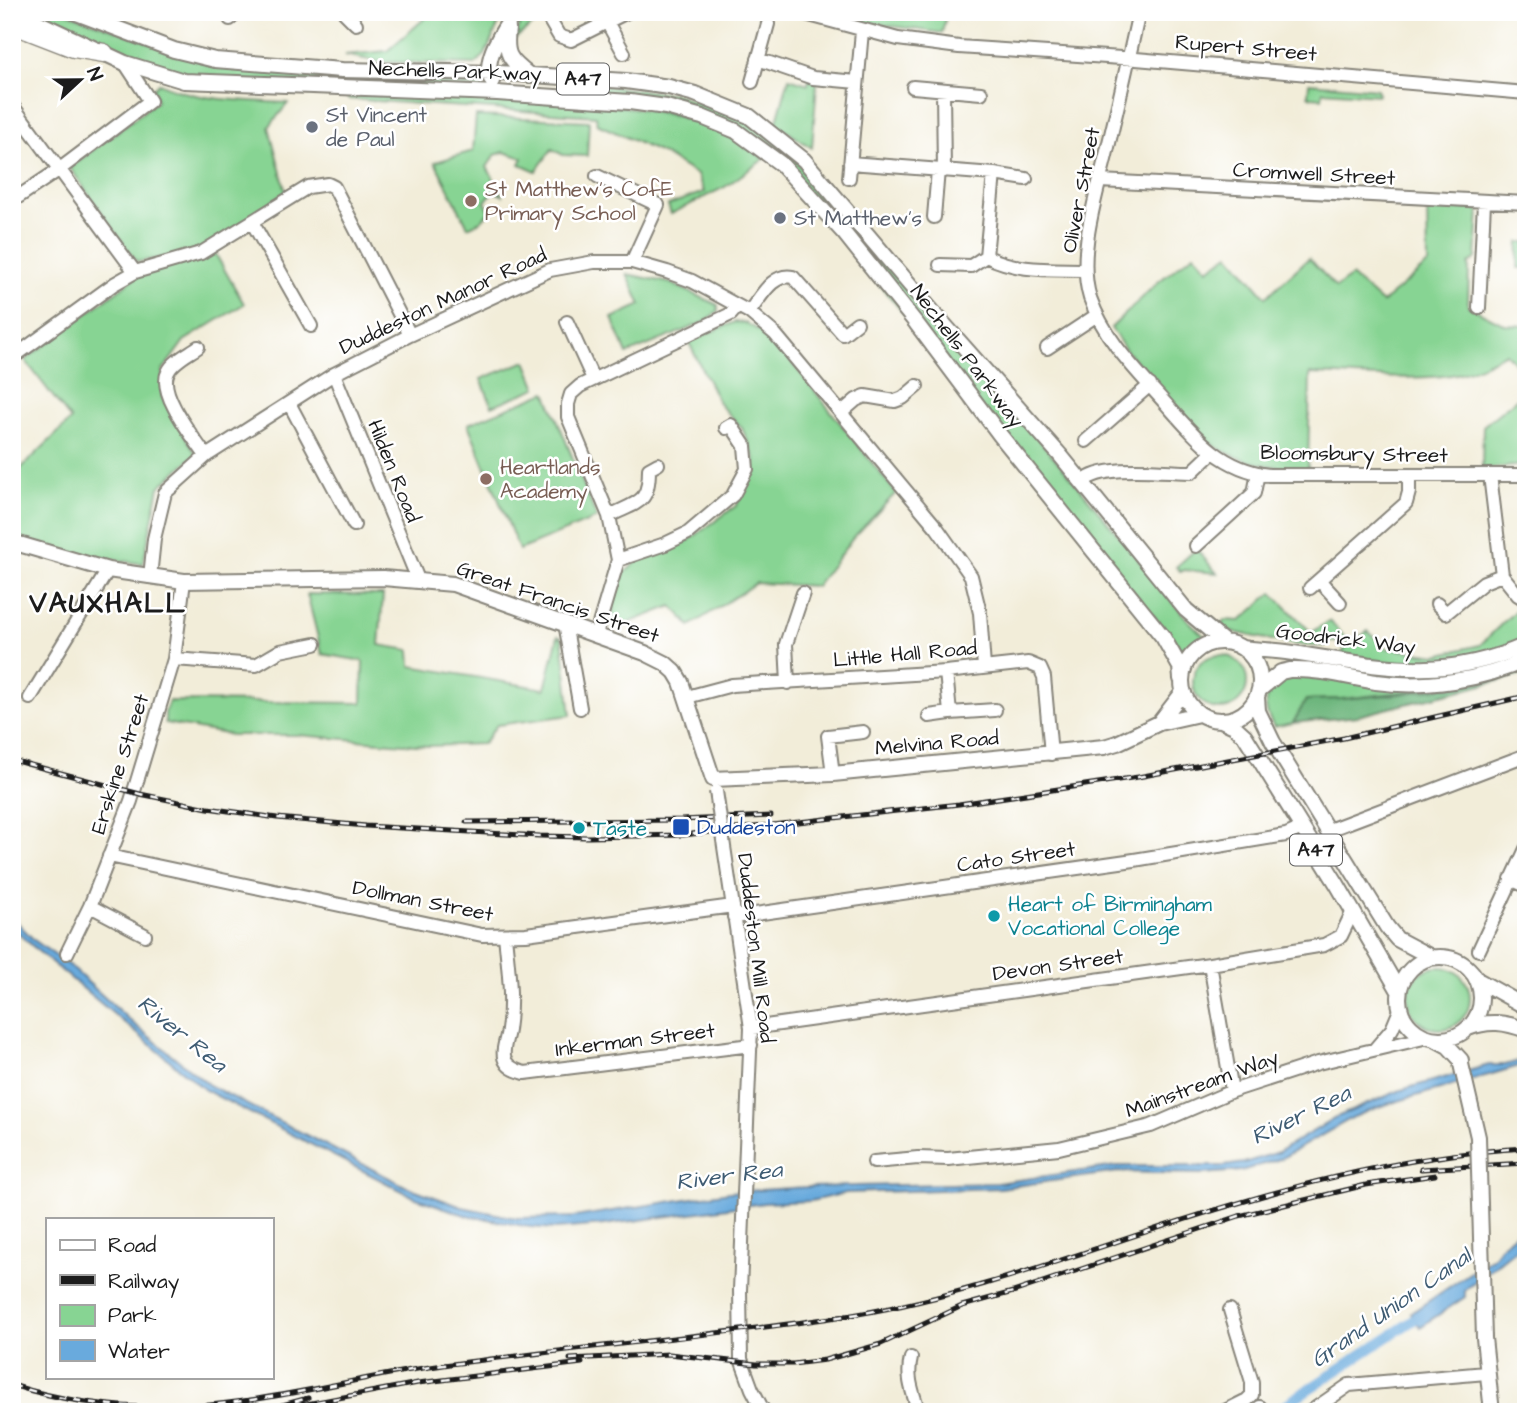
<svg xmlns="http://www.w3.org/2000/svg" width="1538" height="1424" font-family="'Architects Daughter',sans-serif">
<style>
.green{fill:#87d493;stroke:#527858;stroke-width:2}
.forest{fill:#6db67d;stroke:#44694c;stroke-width:2}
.water{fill:#69aadd;stroke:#42637c;stroke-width:2}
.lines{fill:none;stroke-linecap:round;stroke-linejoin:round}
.canal{stroke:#69aadd;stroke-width:10}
.minor-casing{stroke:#87847a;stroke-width:16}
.major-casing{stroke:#87847a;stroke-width:18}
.highway-casing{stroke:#87847a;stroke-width:21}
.minor{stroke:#fff;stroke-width:12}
.major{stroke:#fff;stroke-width:14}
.highway{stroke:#fff;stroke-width:18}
.rail-casing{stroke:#1c1c1c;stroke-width:5}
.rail{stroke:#fff;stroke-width:2.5;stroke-dasharray:8;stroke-linecap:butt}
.minor-bridge-casing{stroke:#87847a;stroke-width:16;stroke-linecap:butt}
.major-bridge-casing{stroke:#87847a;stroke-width:18;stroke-linecap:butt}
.minor-bridge{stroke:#fff;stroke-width:12}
.major-bridge{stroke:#fff;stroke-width:14}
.worship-dot{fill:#6b7280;stroke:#fff;stroke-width:2.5}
.education-dot{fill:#8d6e63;stroke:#fff;stroke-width:2.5}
.transit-dot{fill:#1a4fb4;stroke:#fff;stroke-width:2.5}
.culture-dot{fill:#0f9aa8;stroke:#fff;stroke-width:2.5}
.labels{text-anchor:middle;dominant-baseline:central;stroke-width:5;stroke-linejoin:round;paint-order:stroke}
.shield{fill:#fff;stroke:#606060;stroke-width:2}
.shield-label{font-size:19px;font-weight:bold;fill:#1c1c1c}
.street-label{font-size:21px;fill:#1c1c1c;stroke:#fff}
.worship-label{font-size:21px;fill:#5b616d;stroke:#fff;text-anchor:start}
.education-label{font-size:21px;fill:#785e54;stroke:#fff;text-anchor:start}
.transit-label{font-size:21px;fill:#164399;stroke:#fff;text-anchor:start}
.culture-label{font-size:21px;fill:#0d838f;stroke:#fff;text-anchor:start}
.water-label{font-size:23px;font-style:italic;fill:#3f5c73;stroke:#fff}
.district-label{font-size:28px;font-weight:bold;letter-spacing:2px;fill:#1c1c1c;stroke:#fff}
</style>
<rect width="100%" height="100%" fill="#fff"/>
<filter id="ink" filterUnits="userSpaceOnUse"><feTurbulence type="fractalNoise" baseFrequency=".0143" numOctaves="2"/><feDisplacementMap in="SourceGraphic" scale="14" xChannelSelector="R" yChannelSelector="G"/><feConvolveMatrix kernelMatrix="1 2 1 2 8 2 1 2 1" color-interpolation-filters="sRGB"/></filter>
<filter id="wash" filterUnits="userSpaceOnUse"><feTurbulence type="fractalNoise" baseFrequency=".00686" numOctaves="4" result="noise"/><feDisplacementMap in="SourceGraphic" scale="28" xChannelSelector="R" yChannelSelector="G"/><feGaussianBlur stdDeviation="1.57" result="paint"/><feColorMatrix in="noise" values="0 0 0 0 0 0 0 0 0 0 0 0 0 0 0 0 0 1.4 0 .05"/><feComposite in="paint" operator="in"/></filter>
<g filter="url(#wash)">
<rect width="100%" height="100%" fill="#f2edd9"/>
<path class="green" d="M33,12H65L212,65L248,71L481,79L484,83V88L221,80L173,72L146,65L76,34Z
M432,12H504L485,55L475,64L379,62L345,55L387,51Z
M537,12L540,20L514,39L524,13Z
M865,12H947L942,33L862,22Z
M789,78L808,84L809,79L817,82L812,148L776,124Z
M159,83C199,102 244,100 288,103L269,127L286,192L201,251L137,262L70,168L157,101L153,88Z
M579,83L676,94L754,125L785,150L816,182L1070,476L1186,618L1206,638L1189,647L1182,655L1180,648L761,141L580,86Z
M1309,83L1377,89L1378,95L1323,91L1322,98L1311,97L1308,95Z
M347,94C405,96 462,99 519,101C606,105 693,102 764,159L725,187L671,214L668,205L704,192L697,175L661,153L597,124L596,116L348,99Z
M476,116L589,121L587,156L563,155L552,149L536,171L520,164L523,158L504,152L495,155L487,167L502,195L493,191L485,202L490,211L481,221L468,227L435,162L473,151Z
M1427,207L1479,209L1476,258L1469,264L1468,306L1505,325L1526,326V376L1506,353C1489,362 1471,372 1451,375C1405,381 1356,375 1310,374L1308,471C1269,466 1233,463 1202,437L1124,348L1111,328L1158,282L1194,254L1208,269L1229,254L1266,297L1309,258L1336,288L1351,276L1382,303L1428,264Z
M1519,242H1526V268H1518Z
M215,253L244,304L184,341L163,370L162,397L196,454L159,487L143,564L67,552L12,536V477L71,420L25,360L141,273Z
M627,274L670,283L718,305V311L705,322L627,354L612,318L641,305Z
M735,322L746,323L773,339L896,493L854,537L816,586L756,583L690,626L672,606L613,629V606L622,575L639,560L689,540L737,505L755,459L742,428L720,405L688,341Z
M526,361L537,388L492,406L481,379Z
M1526,391V465L1482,469L1483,426Z
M546,392L597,518L519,550L468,424Z
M1196,549L1217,573L1184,570L1181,572L1176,567Z
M1272,593L1311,632L1330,621L1350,643L1368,631L1386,648L1437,655L1480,645L1520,606H1526V639L1464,661L1387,663L1341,654L1349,643L1328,641L1325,646C1293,647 1259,637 1228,631L1221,626L1225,620L1240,621Z
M307,594L383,595L379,645L410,650L411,666L545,689L558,636L562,638L571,715L497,725L483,744L428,746L298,735H231L165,723V712L169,701L362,703L363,661L322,654Z
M1193 682a27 27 0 1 1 54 0a27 27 0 1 1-54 0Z
M1295,676L1437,688L1342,699L1306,700L1293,723L1274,727C1258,701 1265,684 1295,676Z
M1408 998a31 31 0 1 1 62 0a31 31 0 1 1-62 0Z"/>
<path class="forest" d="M1526,666V674L1358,716L1293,723L1306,700L1342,699L1399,694L1497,679Z"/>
<path class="water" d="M12,917L34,940L71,967L135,1025L209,1085L405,1186L462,1207L516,1218L575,1217L729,1192L807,1187L997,1183L1117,1166H1224L1244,1163L1278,1152L1339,1116L1401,1090L1489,1065H1505L1522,1060L1523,1065L1381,1106L1354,1117L1280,1159L1241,1171L1202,1174L1118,1172L1000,1188L846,1193L811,1201L764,1203L604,1225L556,1229L530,1227L465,1215L416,1198L205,1090L38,951L12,927Z
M1526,1224V1241L1465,1290V1297L1420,1327L1411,1313L1493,1257L1502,1245Z"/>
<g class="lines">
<path class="canal" d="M1274,1412L1426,1312"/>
</g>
</g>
<g filter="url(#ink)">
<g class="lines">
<g class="minor-casing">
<path id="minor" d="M344,12L356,24
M545,12L559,36L571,40L627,12
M798,12L898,39L959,47L1136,59L1526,93
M1139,12C1129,57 1119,102 1108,147C1098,191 1076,253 1090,298C1105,341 1138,372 1167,405C1197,439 1222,469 1269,475H1526
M230,19L237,12
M607,22L624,53
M758,59L813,78L857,82
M752,82L768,24
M913,87L981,93
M943,90L944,171
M12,105L135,272
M850,163L994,174L986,256
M994,174L1026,179
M597,176L658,205L632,262
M849,178L862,31
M1100,181L1526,203
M12,201L60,169L150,101L125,63
M934,217L938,170
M252,222L311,326
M986,256C1017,272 1051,269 1085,270
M940,265L971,266L986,256
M1479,308L1484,202
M749,312C760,299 772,272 793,277L843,334L857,323
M567,322L593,379
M198,347C188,354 173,361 168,372C157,393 194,438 206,456
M1047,348L1097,315
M12,358L114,284L135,272L201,253L308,187L328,184L334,187L410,335
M334,374L419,582
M289,403L354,525
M841,413L856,400L865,396L895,401L903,398L917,386
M1086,441L1150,385
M1490,475L1502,575L1518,595L1526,600
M1083,482C1103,463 1165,472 1192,472L1213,452
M609,516C639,501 649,504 649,469L658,464
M1196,546L1254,493L1258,473
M618,560L665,544L688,533L733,495L747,469L745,446L731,425L726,428
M150,577L154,539L165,493L206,456L334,374L410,335L550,270L594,262H632L667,272L692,281L749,312L775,334L937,528L971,576L980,613L984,667
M1319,580L1340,603
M1310,588L1406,503L1409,492V475
M1437,604L1446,613L1484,582L1502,575
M565,623L580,708
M596,634L618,560L609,516L568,417V404L571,394L580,386L731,314L737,307
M174,659L256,665L280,651L315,644
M946,672L950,713L995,710
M788,683L786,644L803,593
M687,697L732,685L946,672L1028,663L1040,668L1044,677L1051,754
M30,698L108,570
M929,716L950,713
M833,774L828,736L863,732
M1326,831L1526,755
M723,840L751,1028L740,1290L741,1359L752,1389L764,1412
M109,856L482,935L526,934L733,906
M1511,879L1526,886
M90,906L145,935
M734,917L1134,860L1286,835L1302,828
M505,935C508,967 513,998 508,1030C507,1039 500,1053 506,1062C510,1069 518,1071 525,1073L751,1045
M1479,950L1526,849
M67,953L90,906L131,801L174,659L184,581
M1210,964L1232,1091
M751,1028L1210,964L1324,945L1341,936L1353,911
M1375,1049L1392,1029L1400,1010
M874,1162L918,1158L948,1159L1059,1148L1151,1126L1232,1091L1318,1063L1428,1037
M911,1358C906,1378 913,1393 919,1412
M1260,1407L1263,1412
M1223,1412L1247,1400L1252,1395V1382L1230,1310
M1310,1412L1349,1385L1486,1373"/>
</g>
<g class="major-casing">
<path id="major" d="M16,12L125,63L184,81L497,93L630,102L666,107L702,117L736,131L781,164L844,233L916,323L1000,435L1163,637L1180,667L1181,679
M74,12L174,50L215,60L342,70L499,73L626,81L669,87L695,94L749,116L804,160L933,312L1060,455L1186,610L1224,642
M508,28C505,54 508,59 529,75
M492,81C481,59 504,30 515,12
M12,542L108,570L184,581L383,578L453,584L645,653L665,663L675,672L681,682L713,779L833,774L1104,747L1117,743L1159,723L1199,714
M1182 681a39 39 0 1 1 78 0a39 39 0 1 1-78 0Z
M1242,648C1257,650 1271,650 1286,652C1375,665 1438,684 1526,645
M1259,690L1281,672L1290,670C1319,669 1348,677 1376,682C1424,689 1482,680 1526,660
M1257,697L1258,711L1273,742L1387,927L1397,939L1431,957
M1221,720L1234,726L1245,736L1337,884L1399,991
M1159,723L1183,692
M1399 998a41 41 0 1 1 82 0a41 41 0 1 1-82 0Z
M1476,979L1526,1007
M1468,1028C1489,1020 1505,1022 1526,1030
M1435,1039L1448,1046L1461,1060
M1484,1338L1492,1412"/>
</g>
<g class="highway-casing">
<path id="highway" d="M12,24L74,48L104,53"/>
</g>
<use href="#minor" class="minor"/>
<use href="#major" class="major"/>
<use href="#highway" class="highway"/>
<g class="rail-casing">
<path id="rail" d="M12,760L140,794L208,808L277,818L366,826L540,836L588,837L683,835L959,804L1138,777L1344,738L1526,696
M466,822L681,820L771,816
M1421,1169L1526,1163
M570,1359L669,1354L756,1364H793L825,1360L881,1344L962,1306L1013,1292L1239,1216L1366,1185L1435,1175
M12,1385C81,1407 156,1412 228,1403C298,1395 366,1376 437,1366C577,1347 718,1336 858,1314C958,1297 1052,1263 1149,1231C1271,1191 1396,1155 1526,1148
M301,1405L418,1383L582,1363
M264,1410L308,1398"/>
</g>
<use href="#rail" class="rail"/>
<g class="minor-bridge-casing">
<path id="minor-bridge" d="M716,791L723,840"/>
</g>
<g class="major-bridge-casing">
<path id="major-bridge" d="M1461,1064L1478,1137L1484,1338"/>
</g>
<use href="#minor-bridge" class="minor-bridge"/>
<use href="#major-bridge" class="major-bridge"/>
</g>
</g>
<g class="worship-dot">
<circle cx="312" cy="127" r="7"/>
<circle cx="780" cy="218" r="7"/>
</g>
<g class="education-dot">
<circle cx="471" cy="201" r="7"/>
<circle cx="486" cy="479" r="7"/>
</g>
<rect class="transit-dot" x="672" y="818" width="18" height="18" rx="3.5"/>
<g class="culture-dot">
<circle cx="579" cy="828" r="7"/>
<circle cx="994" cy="916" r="7"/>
</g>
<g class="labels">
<g class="shield">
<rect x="557" y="63.5" width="52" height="31" rx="5"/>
<rect x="1290" y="834.5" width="52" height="31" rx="5"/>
</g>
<g class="shield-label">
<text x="583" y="79">A47</text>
<text x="1316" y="850">A47</text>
</g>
<g class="street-label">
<text transform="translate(1246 48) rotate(5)">Rupert Street</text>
<text transform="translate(455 71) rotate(2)">Nechells Parkway</text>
<text transform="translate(1314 174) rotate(3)">Cromwell Street</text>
<text transform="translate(1081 190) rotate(-79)">Oliver Street</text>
<text transform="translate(443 301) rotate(-25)">Duddeston Manor Road</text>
<text transform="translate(967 356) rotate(53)">Nechells Parkway</text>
<text transform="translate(1354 454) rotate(1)">Bloomsbury Street</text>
<text transform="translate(394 471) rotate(68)">Hilden Road</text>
<text transform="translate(558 602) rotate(19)">Great Francis Street</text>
<text transform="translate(1346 639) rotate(7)">Goodrick Way</text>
<text transform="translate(905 654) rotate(-5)">Little Hall Road</text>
<text transform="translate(937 743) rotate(-5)">Melvina Road</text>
<text transform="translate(120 764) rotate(-72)">Erskine Street</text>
<text transform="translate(1016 857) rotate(-8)">Cato Street</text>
<text transform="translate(423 901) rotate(11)">Dollman Street</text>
<text transform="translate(756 948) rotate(83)">Duddeston Mill Road</text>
<text transform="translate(1058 965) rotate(-8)">Devon Street</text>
<text transform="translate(635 1040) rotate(-7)">Inkerman Street</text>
<text transform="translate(1202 1084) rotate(-20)">Mainstream Way</text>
</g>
<g class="worship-label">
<text x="326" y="115">St Vincent<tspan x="326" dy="24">de Paul</tspan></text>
<text x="794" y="218">St Matthew's</text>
</g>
<g class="education-label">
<text x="485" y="189">St Matthew's CofE<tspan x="485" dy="24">Primary School</tspan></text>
<text x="500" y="467">Heartlands<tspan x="500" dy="24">Academy</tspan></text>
</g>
<g class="transit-label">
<text x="697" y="827">Duddeston</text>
</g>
<g class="culture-label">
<text x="593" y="828">Taste</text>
<text x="1008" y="904">Heart of Birmingham<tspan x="1008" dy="24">Vocational College</tspan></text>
</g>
<g class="water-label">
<text transform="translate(182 1034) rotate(39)">River Rea</text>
<text transform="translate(1301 1115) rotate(-26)">River Rea</text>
<text transform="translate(729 1176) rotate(-7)">River Rea</text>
<text transform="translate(1391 1308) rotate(-35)">Grand Union Canal</text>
</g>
<g class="district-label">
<text x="108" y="603">VAUXHALL</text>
</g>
</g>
<rect width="1538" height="1424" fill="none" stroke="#fff" stroke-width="42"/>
<rect x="46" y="1218" width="228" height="161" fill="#ffffff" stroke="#a4a4a4" stroke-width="2"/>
<rect x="60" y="1240" width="35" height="10" fill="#ffffff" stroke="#a4a4a4" stroke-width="2"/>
<text x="108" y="1252" font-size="21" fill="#1c1c1c">Road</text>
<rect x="60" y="1275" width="35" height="10" fill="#1c1c1c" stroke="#a4a4a4" stroke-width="2"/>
<text x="108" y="1288" font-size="21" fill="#1c1c1c">Railway</text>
<rect x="60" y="1305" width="35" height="21" fill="#87d493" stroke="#a4a4a4" stroke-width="2"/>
<text x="108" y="1322" font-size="21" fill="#1c1c1c">Park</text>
<rect x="60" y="1340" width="35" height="21" fill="#69aadd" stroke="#a4a4a4" stroke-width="2"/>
<text x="108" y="1358" font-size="21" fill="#1c1c1c">Water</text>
<g transform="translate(80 80) rotate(68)" stroke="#ffffff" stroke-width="5" paint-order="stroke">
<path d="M0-5L12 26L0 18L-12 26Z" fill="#1c1c1c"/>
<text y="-10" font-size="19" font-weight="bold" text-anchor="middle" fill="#1c1c1c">N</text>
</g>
</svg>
